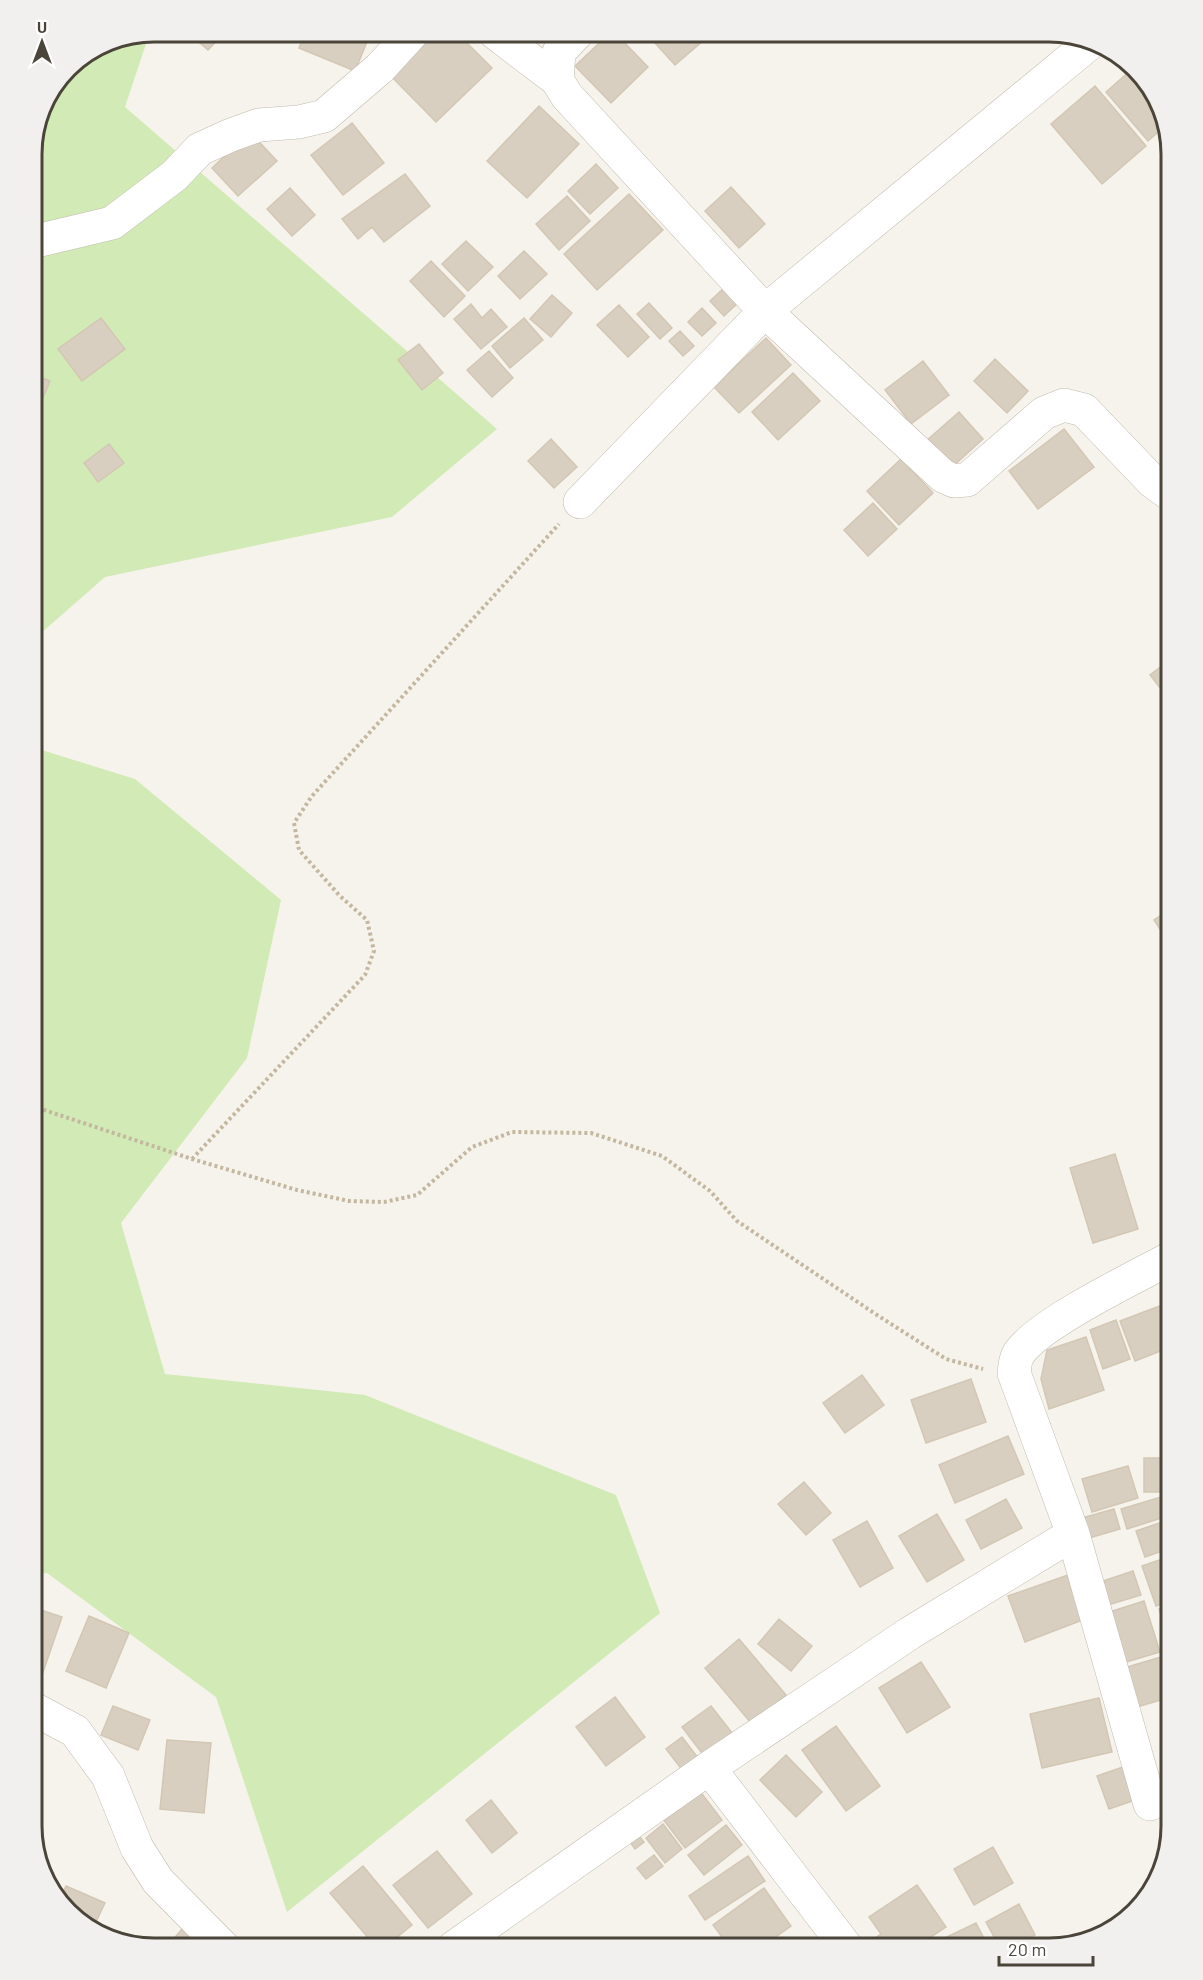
<svg xmlns="http://www.w3.org/2000/svg" width="1203" height="1980" font-family="Barlow,sans-serif">
<style>
.green{fill:#d2eab5}
.building{fill:#d8cfc1;stroke:#d3c7b4;stroke-width:1.5}
.lines{fill:none;stroke-linecap:round;stroke-linejoin:round}
.minor-casing{stroke:#c2bbae;stroke-width:34}
.path{stroke:#c4b79f;stroke-width:4;stroke-dasharray:3 3;stroke-linecap:butt}
.minor{stroke:#fff;stroke-width:33}
.rim{fill:none;stroke:#4b4439;stroke-width:3}
</style>
<rect width="100%" height="100%" fill="#f6f3ec"/>
<path class="green" d="M150,32L125,107L497,429L392,517L105,577L32,641V146L41,107L68,67L107,41Z
M32,747L135,779L281,900L247,1058L121,1223L165,1374L365,1395L616,1495L660,1613L287,1912L216,1697L47,1573L32,1574Z"/>
<path class="building" d="M187,32H225L208,50Z
M305,32H371L355,71L299,48Z
M427,32H456L492,68L436,122L386,71Z
M611,32H614L648,67L611,103L575,66Z
M645,32H707L710,35L675,65Z
M1132,69L1159,99L1165,126L1148,141L1106,92Z
M1095,86L1146,146L1102,184L1051,124Z
M539,106L579,144L527,198L487,161Z
M352,123L384,163L343,195L311,155Z
M250,132L277,161L238,196L212,168Z
M596,164L618,188L590,214L568,191Z
M405,174L430,206L384,242L372,227L358,239L342,219Z
M731,187L765,224L739,248L705,211Z
M290,188L315,215L292,236L267,209Z
M629,194L663,230L597,290L564,254Z
M567,196L590,221L559,250L536,224Z
M466,241L493,267L468,291L442,264Z
M524,251L547,274L520,299L498,276Z
M431,261L465,296L444,317L410,281Z
M725,287L739,302L724,316L710,301Z
M552,295L572,313L551,337L530,319Z
M649,303L672,328L660,339L637,314Z
M471,304L482,318L491,309L507,327L481,349L454,319Z
M619,305L649,337L628,357L597,325Z
M702,308L716,323L702,336L688,322Z
M101,318L125,349L82,381L58,349Z
M524,318L543,340L510,368L492,346Z
M680,331L694,346L683,356L669,341Z
M766,338L791,365L739,413L714,387Z
M419,344L443,373L422,390L398,360Z
M489,351L513,378L492,397L467,370Z
M995,359L1028,391L1007,413L974,381Z
M923,361L949,395L911,424L885,390Z
M793,373L820,401L778,440L752,412Z
M32,374L50,381L35,417L32,415Z
M959,412L983,439L950,469L926,441Z
M1064,429L1094,467L1038,509L1009,471Z
M551,439L577,467L554,488L528,461Z
M109,444L124,463L98,482L84,463Z
M901,459L933,493L899,525L867,491Z
M873,503L897,529L868,556L844,530Z
M1171,659V694L1167,697L1150,675Z
M1171,875V897L1161,881Z
M1171,909V946L1154,920Z
M1115,1154L1138,1229L1093,1243L1070,1168Z
M1165,1304L1171,1321V1347L1135,1361L1120,1321Z
M1116,1320L1130,1359L1103,1369L1090,1330Z
M1086,1337L1104,1390L1049,1409L1041,1379L1047,1350Z
M862,1375L884,1405L845,1433L823,1403Z
M971,1379L986,1422L926,1443L911,1400Z
M1008,1436L1024,1474L955,1503L939,1465Z
M1144,1458H1171V1492H1144Z
M1128,1466L1138,1498L1092,1512L1082,1479Z
M804,1482L831,1513L806,1535L778,1504Z
M1171,1494V1515L1127,1529L1121,1509Z
M1006,1499L1022,1528L981,1549L966,1520Z
M1114,1509L1120,1529L1089,1538L1082,1518Z
M937,1514L964,1560L927,1582L899,1536Z
M1171,1519V1548L1145,1557L1136,1531Z
M867,1521L893,1568L860,1587L833,1540Z
M1171,1556V1601L1156,1606L1142,1566Z
M1133,1571L1141,1595L1101,1607L1094,1584Z
M1068,1575L1085,1619L1025,1642L1008,1596Z
M1144,1601L1160,1652L1116,1665L1100,1615Z
M1171,1605V1644L1170,1645L1159,1609Z
M35,1608L62,1617L40,1681L32,1678V1618Z
M89,1616L129,1633L106,1688L66,1671Z
M779,1619L812,1646L791,1671L758,1644Z
M739,1639L786,1695L751,1723L705,1668Z
M1161,1657L1171,1697L1130,1709L1117,1670Z
M921,1662L950,1707L907,1733L879,1688Z
M615,1697L645,1737L606,1766L576,1727Z
M1099,1698L1112,1752L1042,1768L1030,1714Z
M113,1706L150,1720L138,1750L101,1735Z
M711,1706L733,1734L704,1756L682,1727Z
M836,1726L880,1786L846,1811L802,1750Z
M682,1737L699,1759L683,1771L666,1749Z
M167,1740L211,1743L204,1813L160,1809Z
M786,1755L822,1792L796,1817L760,1780Z
M1123,1767L1135,1800L1109,1809L1097,1776Z
M699,1790L722,1820L685,1848L662,1818Z
M491,1800L517,1833L492,1853L466,1820Z
M663,1824L682,1849L665,1863L646,1838Z
M726,1825L742,1845L704,1875L688,1855Z
M636,1832L644,1842L635,1849L627,1838Z
M993,1847L1013,1883L974,1905L954,1869Z
M437,1851L472,1894L428,1928L393,1885Z
M654,1855L663,1866L646,1879L637,1868Z
M748,1856L765,1881L705,1920L689,1896Z
M363,1866L412,1925L384,1948H377L330,1893Z
M917,1885L946,1927L914,1948H869L866,1944L881,1934L869,1917Z
M66,1886L105,1903L92,1930L86,1928L60,1899Z
M764,1888L791,1926L760,1948H730L713,1925Z
M1019,1904L1035,1935L1007,1948H1000L986,1922Z
M976,1923L989,1948H924Z
M182,1929L205,1948H166Z"/>
<g class="lines">
<g class="minor-casing">
<path id="minor" d="M494,32L557,80
M578,32L559,52L557,80L567,96L765,311L943,476L954,481L967,480L1044,413L1064,405L1084,410L1152,481L1168,493L1171,492
M32,242L112,223L174,176L200,149L231,135L259,125L299,122L324,116L380,68L413,32
M580,502L765,311L1090,43
M1073,1534L1150,1804
M32,1708L75,1731L108,1776L137,1848L158,1881L224,1948
M453,1948L709,1768
M847,1948L709,1768L910,1633L1073,1534L1014,1373C1015,1367 1015,1360 1018,1355C1035,1325 1138,1276 1171,1258"/>
</g>
<path class="path" d="M32,1106L192,1159L297,1190L349,1201L384,1202L417,1195L472,1147L512,1132L591,1133L662,1156L710,1191L737,1221L877,1315L946,1359L983,1369
M192,1159L365,975L374,951L367,920L339,895L299,850L294,823L312,796L559,524"/>
<use href="#minor" class="minor"/>
</g>
<path d="M0 0H1203V1980H0ZM154 42H1049A112 112 0 0 1 1161 154V1826A112 112 0 0 1 1049 1938H154A112 112 0 0 1 42 1826V154A112 112 0 0 1 154 42Z" fill="#f1f0ef" fill-rule="evenodd"/>
<path class="rim" d="M154 42H1049A112 112 0 0 1 1161 154V1826A112 112 0 0 1 1049 1938H154A112 112 0 0 1 42 1826V154A112 112 0 0 1 154 42Z"/>
<g transform="translate(42 42)" stroke="#ffffff" stroke-width="4.5" paint-order="stroke">
<path d="M0-4.5L10 22L0 15L-10 22Z" fill="#4b4439"/>
<text y="-9" font-size="16" font-weight="bold" text-anchor="middle" fill="#4b4439">U</text>
</g>
<path d="M999 1956v9h94v-9" fill="none" stroke="#4b4439" stroke-width="3"/>
<text x="1008" y="1956" font-size="18" fill="#4b4439" stroke="#ffffff" stroke-width="4.5" paint-order="stroke">20 m</text>
</svg>
